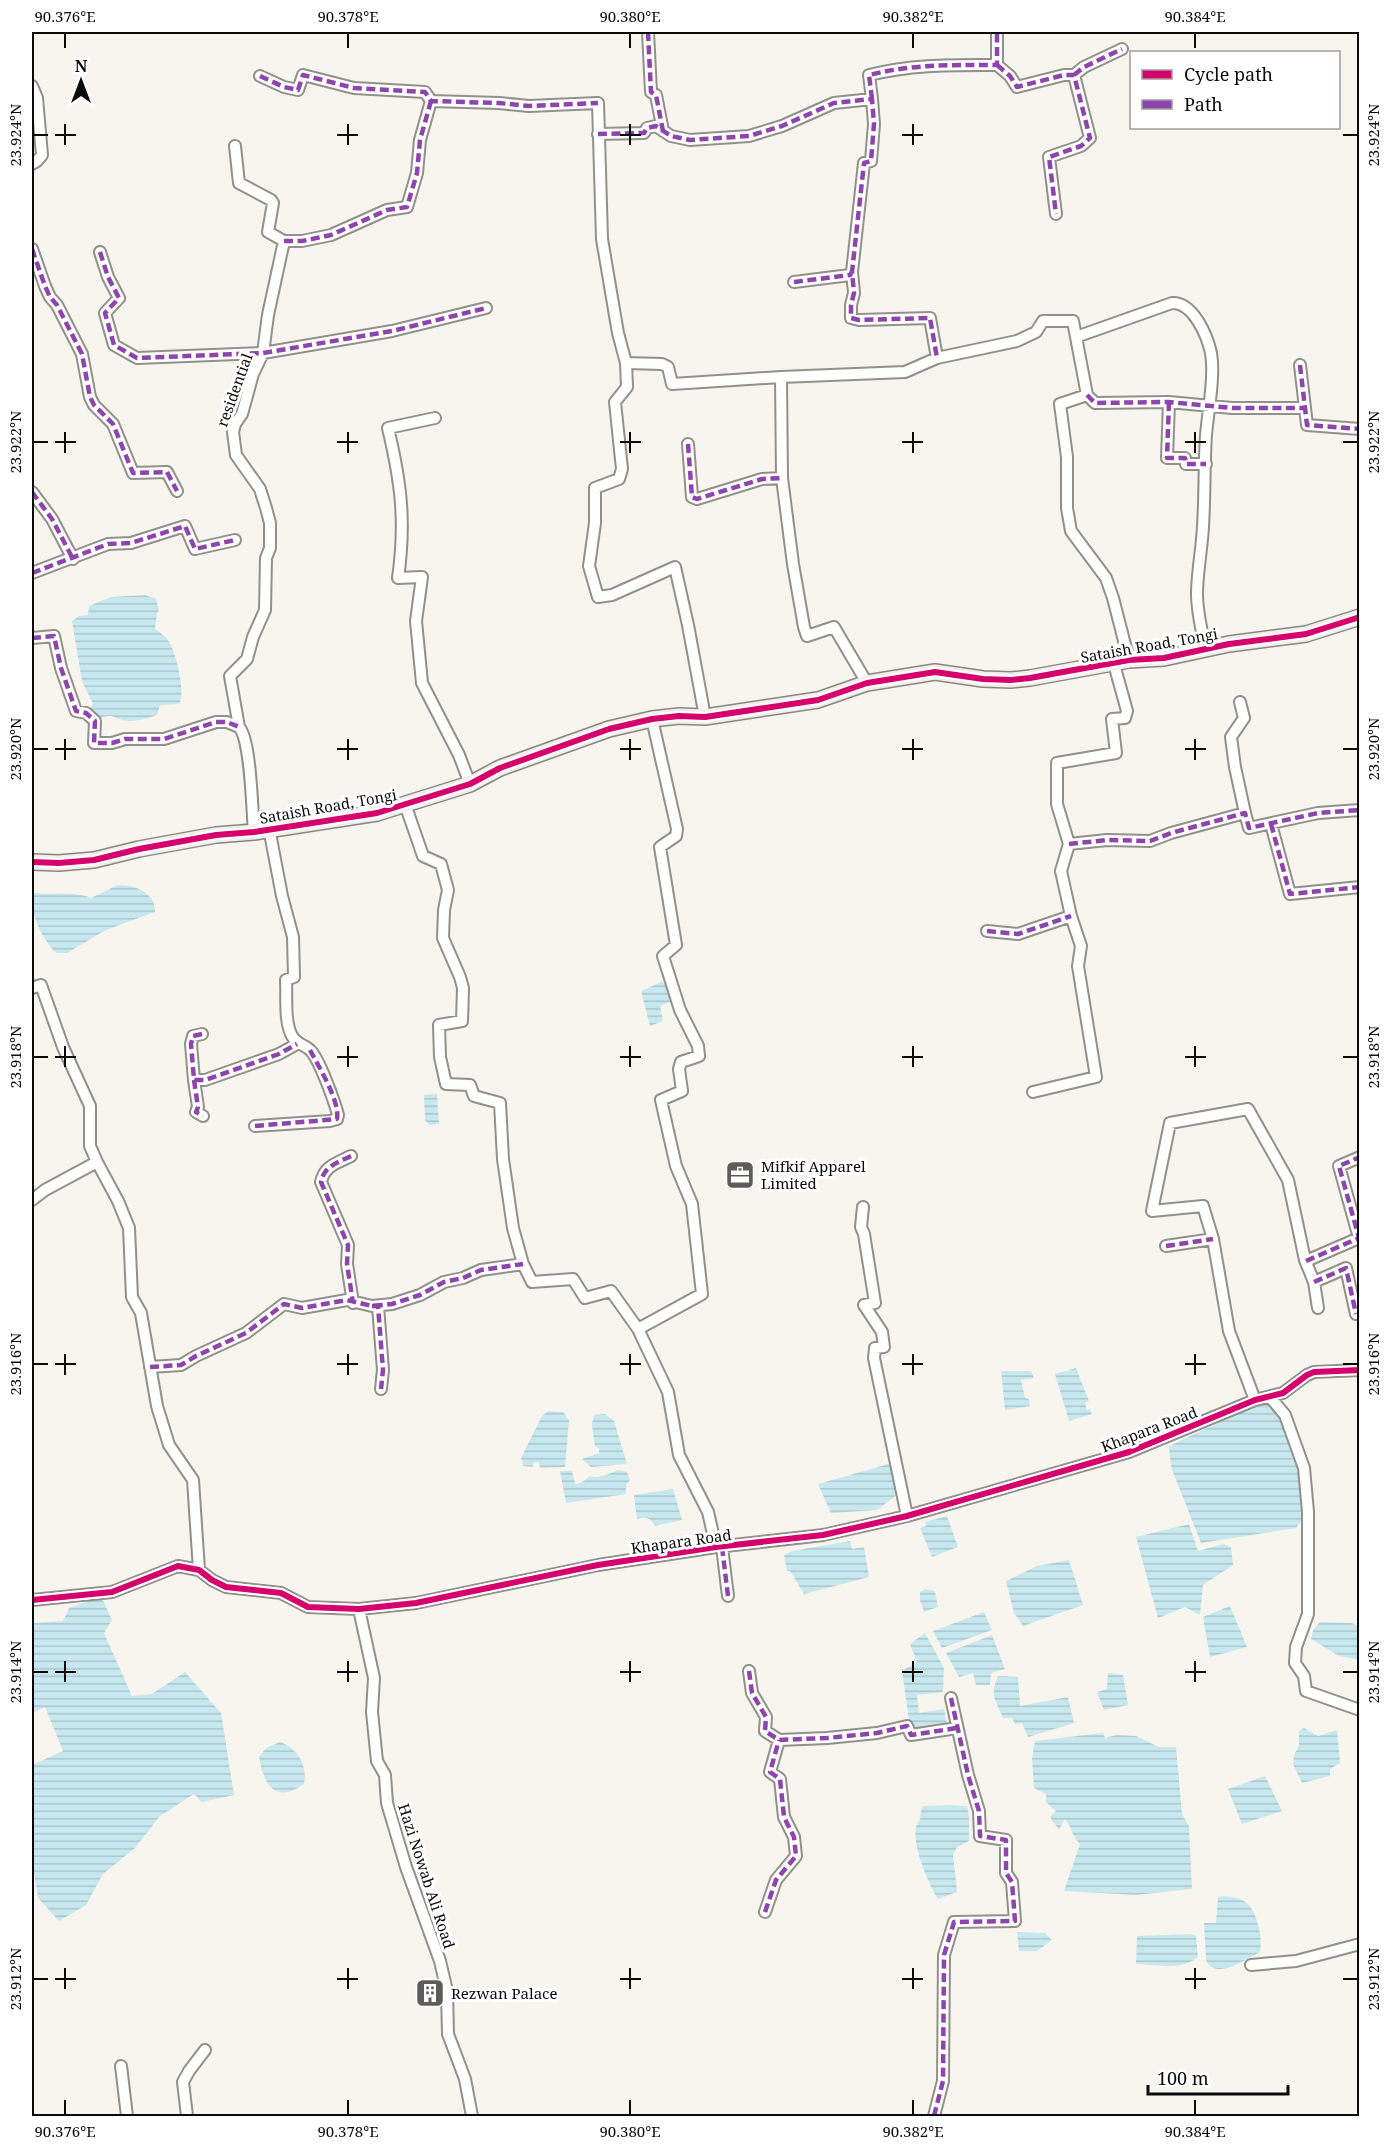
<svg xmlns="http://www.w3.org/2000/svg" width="1391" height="2148" font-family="'Noto Serif',serif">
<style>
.water{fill:url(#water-rules)}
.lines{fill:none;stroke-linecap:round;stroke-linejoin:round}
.street-casing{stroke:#91908d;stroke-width:14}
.secondary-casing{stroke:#888683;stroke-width:18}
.street{stroke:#fefefc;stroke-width:10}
.secondary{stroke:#f2efe8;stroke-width:15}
.quiet{stroke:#8e44ad;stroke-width:4.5;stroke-dasharray:9 4.5;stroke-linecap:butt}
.cycleway-casing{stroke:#fff;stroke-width:10}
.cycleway{stroke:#d6006c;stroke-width:6}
.ticks{fill:none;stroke:#0a0a0a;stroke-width:2}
.labels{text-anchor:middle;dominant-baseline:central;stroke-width:6;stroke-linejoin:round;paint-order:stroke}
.street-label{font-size:15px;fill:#0a0a0a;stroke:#fff}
.poi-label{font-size:15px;fill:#0a0a0a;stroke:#fff;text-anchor:start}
.neatline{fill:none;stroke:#0a0a0a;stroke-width:2}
.ticks-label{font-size:15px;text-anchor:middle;fill:#0a0a0a}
</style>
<defs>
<pattern id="water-rules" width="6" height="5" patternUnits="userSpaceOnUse" patternTransform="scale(1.5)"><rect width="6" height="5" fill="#c8e8ef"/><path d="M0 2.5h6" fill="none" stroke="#aac6cc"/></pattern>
</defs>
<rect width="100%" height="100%" fill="#f8f5ee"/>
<path class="water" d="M145,595L156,599L159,610L157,613L155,629C161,633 166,637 170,643C176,655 186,692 179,704L160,705L157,715C147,718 134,723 123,720C109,717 116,714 99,718L90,709L93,704L82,681L72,621L79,616L88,615L89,606L111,597Z
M118,885C135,885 156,893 155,912L106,930L67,953H56C42,938 29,914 33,893C52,895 73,891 91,898Z
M661,982L667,983L675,1000L660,1006L663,1021L650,1026L641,991Z
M437,1094L439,1124L429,1125L425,1120L424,1095Z
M1076,1368L1089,1401L1085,1403L1087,1410L1090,1409L1092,1414L1069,1421L1055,1374Z
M1001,1371H1031L1034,1378L1021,1380L1025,1398L1029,1399L1030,1406L1005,1410Z
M1266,1400L1287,1428L1304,1476L1306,1514L1296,1528L1201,1543L1171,1467L1169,1446Z
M548,1411L563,1412L569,1420L565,1467L540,1468L539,1462L533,1463V1467L523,1466L521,1458L542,1416Z
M605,1414L614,1421L627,1464L591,1467L582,1459L599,1453V1448L595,1447L592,1424L594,1415Z
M892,1463L898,1494L877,1510L831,1513L818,1484Z
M618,1470L627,1472L630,1480L626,1485V1494L566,1503L560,1471H572L575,1484L581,1483L590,1476C600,1479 608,1474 618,1470Z
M673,1489L682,1520L655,1526C650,1518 647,1516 637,1519L634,1495Z
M947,1516L958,1547L932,1557L920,1528L926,1526L925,1522Z
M1189,1524L1198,1551L1223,1544L1231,1547L1233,1565L1203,1585L1200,1615L1185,1607L1158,1618L1136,1537Z
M850,1541L852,1549L864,1547L869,1577L804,1594L790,1571H787L784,1555L792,1551Z
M1069,1560L1083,1605L1023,1626L1014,1613L1006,1581L1037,1566Z
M926,1589L935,1591L938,1607L924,1612L920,1600V1592Z
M101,1596L112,1620L104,1633L132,1696L152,1694L185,1672L221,1713L234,1795L202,1802L194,1794L160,1816L135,1848L103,1874L86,1905L59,1921L38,1898L32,1860V1765L63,1751L45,1707L32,1713V1623L63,1621L69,1608Z
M1230,1606L1247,1647L1210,1657L1203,1617Z
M984,1612L992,1630L942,1648L933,1631Z
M1320,1622L1352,1623L1359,1627V1660L1339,1656L1311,1639L1313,1630Z
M925,1633L944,1668L943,1692L917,1695L919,1713L944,1709L947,1726L917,1732L910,1727L902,1671L917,1662L910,1644Z
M992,1635L1005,1669L991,1673L990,1685H976L973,1673L959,1677L946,1653Z
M1108,1673L1123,1675L1128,1705L1104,1710L1097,1692L1107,1689Z
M998,1676L1018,1677L1020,1706L1068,1697L1074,1723L1028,1737L1022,1723L1015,1724L1012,1718H1003C996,1700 989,1696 998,1676Z
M1304,1728L1318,1736L1337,1730L1340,1763L1330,1769V1776L1302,1783L1293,1764L1294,1755L1299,1746V1731Z
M1103,1733L1105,1738L1117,1735L1136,1736L1159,1747H1176L1182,1814L1189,1826L1192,1889L1136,1895L1064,1891L1080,1844C1070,1834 1072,1826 1065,1819L1059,1830L1050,1817L1056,1811L1046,1802V1794L1034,1788L1032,1758L1035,1741Z
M280,1742C297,1748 308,1765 304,1784C276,1804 264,1786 259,1757L266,1748Z
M1265,1776L1282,1811L1242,1824L1228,1789Z
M951,1805L967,1806L969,1814V1841L957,1847L953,1855L957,1892L938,1899C928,1883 912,1846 916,1827C917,1824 919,1822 920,1819C921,1813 920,1811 923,1806Z
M1225,1896C1231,1897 1239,1898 1244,1901C1257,1909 1263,1938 1260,1952C1247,1958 1215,1982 1206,1960L1204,1923H1216L1218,1897Z
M1017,1932L1045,1933L1052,1940L1037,1951H1019Z
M1191,1934L1196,1936L1198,1957C1181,1971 1157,1965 1136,1964L1137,1936Z"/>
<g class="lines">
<g class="street-casing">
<path id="street" d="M648,32L651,92L656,95L663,131
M997,65L1010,76L1017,87L1064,75H1074L1090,138L1081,146L1049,157L1056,214
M1074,75L1084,67L1122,49
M260,76L284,87L298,90L303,75L354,88L425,92L431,101L499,103L529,106L598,103L602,239L618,333L626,363L662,364L668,367L672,384L781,377L782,478L793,564L804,627L807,636L834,627L867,683
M32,86L37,98L42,155L37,161L32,164
M872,99L869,75C913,64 952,65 997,65V32
M598,134L644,133L647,128L656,126L671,136L690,140L749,136L782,126L834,103L872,99L874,124L871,161L864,163L852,272L854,293L851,305V318L859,320L930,318L937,358
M235,146L239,183L271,200L273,203L268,232L284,241L268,315L263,353L253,374L242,414L235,424L233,432L236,455L260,489L266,508L270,523V548L266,558L265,610L253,637L247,659L230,676L239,727C251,740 252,810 254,832
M284,241H302L331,235L387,210L407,207L417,173L420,140L431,101
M32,249L45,286L50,297L57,305L82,354L90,397L94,405L113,424L133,473L167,472L177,491
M100,252L108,277L119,298L105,313L114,345L137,358L263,353L392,331L486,308
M794,282L850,275L852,272
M1076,337L1172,303C1193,302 1207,335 1211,353C1215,375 1208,412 1206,435C1204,465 1205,496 1203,526C1202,549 1197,572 1197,594C1197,612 1202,631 1205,648
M626,363L627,387L615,402L622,469L619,479L595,488V523L589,566L598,597L612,595L675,567L688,625L705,717
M1300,365L1307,425L1360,429
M781,377L905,372L937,358L1017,341L1036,332L1043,321H1073L1087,395L1060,404L1067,457V508L1071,531L1106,578L1113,598L1129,660
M1087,395L1095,403L1169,402L1232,408H1305
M1169,402L1167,458H1185L1186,464H1206
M435,418L388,428C401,482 406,522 398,578L422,577L416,621L422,683L459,755L470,784
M688,444L692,497L697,499L762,479L782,478
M32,492L52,519L73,559
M32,573L108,544L131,543L185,526L195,549L235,540
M32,638L54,636L61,668L76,711L86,713L95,721L94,743H112L125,739H164L216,722H227L239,727
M1240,702L1244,718L1231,737L1235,767L1245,813
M405,804L423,856L441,864L448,890L444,910L443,938L460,977L463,988L462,1021L439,1025L440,1057L446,1084L470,1085L474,1096L500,1103L503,1159L513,1228L523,1264L532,1282L573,1279L585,1298L611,1291L638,1329L668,1392L679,1455L708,1512L716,1547
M1271,824L1290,894L1360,887
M1069,844L1107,840L1150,841L1171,833L1245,813L1249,828L1318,813L1360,810
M987,931L1018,934L1071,916
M32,988L41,985L63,1047L90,1106V1146L97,1162L45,1190L32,1200
M202,1034L193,1036L191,1044L194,1080H205L279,1054L297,1044
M194,1080L198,1107L196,1112L203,1116
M1033,1092L1096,1077L1078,966L1081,946L1071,916L1061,871L1069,844L1057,804V763L1116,753L1112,719L1125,718L1127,711L1114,664
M255,1126L330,1121L337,1119L338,1115C335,1103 319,1058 310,1050C304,1044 297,1045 292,1036C284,1021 287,998 286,980L294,977L293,937L282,896L269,828
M351,1156C337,1163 324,1166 321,1182L348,1245L347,1264L353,1303
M97,1162L118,1201L129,1228L132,1297L141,1313L157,1406L169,1445L193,1480L199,1570
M863,1207L861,1227L864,1234L875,1303L864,1305L882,1332L884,1347L875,1348L874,1358L907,1516
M1166,1246L1213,1239
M1306,1261L1359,1238L1339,1166L1360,1157
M1314,1282L1346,1268L1356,1314
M372,1306H378L383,1370L381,1389
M638,1329L702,1294L692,1204L676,1166L661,1100L682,1091L679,1069L681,1062L699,1056L698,1046L680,1010L663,956L676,945L660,847L676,836L677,829L652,719
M150,1367L181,1365L196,1356L246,1333L284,1304L302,1308L347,1300L372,1306L392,1304L420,1295L444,1282L463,1278L481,1270L523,1264
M1270,1397L1285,1415L1304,1468L1308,1512V1614L1296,1647L1295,1663L1304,1676L1306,1691L1360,1710
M1255,1400L1229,1331L1213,1239L1203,1206L1152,1211L1170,1123L1248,1109L1288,1180L1305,1260L1314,1282L1318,1308
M722,1547L728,1596
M32,1600L112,1592L178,1566L199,1570L212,1580L226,1587L281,1593L308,1607L359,1609L416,1603L598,1565L716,1547L823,1535L907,1516L1129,1452L1255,1400L1283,1393L1307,1375L1314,1372L1360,1370
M359,1609L374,1678L372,1712L377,1761L385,1775L387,1803L406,1867L440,1961L447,1991L448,2034L465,2079L472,2116
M749,1671L752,1693L766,1717L765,1731L779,1740L827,1738L877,1733L907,1726L911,1735L957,1728
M765,1912L776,1880L796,1856L794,1837L784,1817L780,1779L770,1772L779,1740
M1251,1965L1296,1961L1360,1944
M121,2066L127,2116
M187,2116L183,2082L189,2071L205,2050
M934,2116L943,2081L944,1955L954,1922L1015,1921L1012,1882L1006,1873V1840L980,1836L979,1811L968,1775L951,1698"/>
</g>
<g class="secondary-casing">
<path id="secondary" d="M32,862L59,863L94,860L139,849L216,835L254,832L377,813L470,784L500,768L609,729L652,719L679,716L705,717L818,700L867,683L935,672L983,679L1011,680L1030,678L1129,660L1164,658L1229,644L1306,634L1360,617"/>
</g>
<use href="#street" class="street"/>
<use href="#secondary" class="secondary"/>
<path class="quiet" d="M648,32L651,92L656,95L663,131
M997,65L1010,76L1017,87L1064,75H1074L1090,138L1081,146L1049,157L1056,214
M1074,75L1084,67L1122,49
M260,76L284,87L298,90L303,75L354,88L425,92L431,101L499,103L529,106L598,103
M872,99L869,75C913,64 952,65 997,65V32
M598,134L644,133L647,128L656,126L671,136L690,140L749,136L782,126L834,103L872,99L874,124L871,161L864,163L852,272L854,293L851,305V318L859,320L930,318L937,358
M284,241H302L331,235L387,210L407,207L417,173L420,140L431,101
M32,249L45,286L50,297L57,305L82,354L90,397L94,405L113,424L133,473L167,472L177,491
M100,252L108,277L119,298L105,313L114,345L137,358L263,353L392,331L486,308
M794,282L850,275L852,272
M1300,365L1307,425L1360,429
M1087,395L1095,403L1169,402L1232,408H1305
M1169,402L1167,458H1185L1186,464H1206
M688,444L692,497L697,499L762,479L782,478
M32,492L52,519L73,559
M32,573L108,544L131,543L185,526L195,549L235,540
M32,638L54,636L61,668L76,711L86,713L95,721L94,743H112L125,739H164L216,722H227L239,727
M1271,824L1290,894L1360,887
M1069,844L1107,840L1150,841L1171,833L1245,813L1249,828L1318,813L1360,810
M987,931L1018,934L1071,916
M202,1034L193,1036L191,1044L194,1080H205L279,1054L297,1044
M194,1080L198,1107L196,1112L203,1116
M255,1126L337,1119C340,1101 319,1067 310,1050
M351,1156C337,1163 324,1166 321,1182L348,1245L347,1264L353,1303
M1166,1246L1213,1239
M1306,1261L1359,1238L1339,1166L1360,1157
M1314,1282L1346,1268L1356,1314
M372,1306H378L383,1370L381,1389
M150,1367L181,1365L196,1356L246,1333L284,1304L302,1308L347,1300L372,1306L392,1304L420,1295L444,1282L463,1278L481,1270L523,1264
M722,1547L728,1596
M749,1671L752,1693L766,1717L765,1731L779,1740L827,1738L877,1733L907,1726L911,1735L957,1728
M765,1912L776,1880L796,1856L794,1837L784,1817L780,1779L770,1772L779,1740
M934,2116L943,2081L944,1955L954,1922L1015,1921L1012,1882L1006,1873V1840L980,1836L979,1811L968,1775L951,1698"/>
<g class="cycleway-casing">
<path id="cycleway" d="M32,862L59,863L94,860L139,849L216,835L254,832L377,813L470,784L500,768L609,729L652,719L679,716L705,717L818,700L867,683L935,672L983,679L1011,680L1030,678L1129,660L1164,658L1229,644L1306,634L1360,617
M32,1600L112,1592L178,1566L199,1570L212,1580L226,1587L281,1593L308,1607L359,1609L416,1603L598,1565L716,1547L823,1535L907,1516L1129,1452L1255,1400L1283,1393L1307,1375L1314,1372L1360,1370"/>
</g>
<use href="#cycleway" class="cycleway"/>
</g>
<path class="ticks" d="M65,33V48M348,33V48M630,33V48M913,33V48M1195,33V48M65,124V145M348,124V145M630,124V145M913,124V145M33,135H48M55,135H76M337,135H358M620,135H641M902,135H923M1343,135H1358M65,432V453M348,432V453M630,432V453M913,432V453M1195,432V453M33,442H48M55,442H76M337,442H358M620,442H641M902,442H923M1185,442H1206M1343,442H1358M65,739V760M348,739V760M630,739V760M913,739V760M1195,739V760M33,749H48M55,749H76M337,749H358M620,749H641M902,749H923M1185,749H1206M1343,749H1358M65,1046V1067M348,1046V1067M630,1046V1067M913,1046V1067M1195,1046V1067M33,1057H48M55,1057H76M337,1057H358M620,1057H641M902,1057H923M1185,1057H1206M1343,1057H1358M65,1354V1375M348,1354V1375M630,1354V1375M913,1354V1375M1195,1354V1375M33,1364H48M55,1364H76M337,1364H358M620,1364H641M902,1364H923M1185,1364H1206M1343,1364H1358M65,1661V1682M348,1661V1682M630,1661V1682M913,1661V1682M1195,1661V1682M33,1672H48M55,1672H76M337,1672H358M620,1672H641M902,1672H923M1185,1672H1206M1343,1672H1358M65,1968V1989M348,1968V1989M630,1968V1989M913,1968V1989M1195,1968V1989M33,1979H48M55,1979H76M337,1979H358M620,1979H641M902,1979H923M1185,1979H1206M1343,1979H1358M65,2100V2115M348,2100V2115M630,2100V2115M913,2100V2115M1195,2100V2115"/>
<defs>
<g id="office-square" transform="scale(1.5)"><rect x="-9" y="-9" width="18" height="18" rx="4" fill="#5d5c5a" stroke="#fff"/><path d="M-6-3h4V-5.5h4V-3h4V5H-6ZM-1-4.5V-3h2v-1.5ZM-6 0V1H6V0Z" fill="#fff"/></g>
<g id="building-square" transform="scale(1.5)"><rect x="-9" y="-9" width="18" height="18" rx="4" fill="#5d5c5a" stroke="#fff"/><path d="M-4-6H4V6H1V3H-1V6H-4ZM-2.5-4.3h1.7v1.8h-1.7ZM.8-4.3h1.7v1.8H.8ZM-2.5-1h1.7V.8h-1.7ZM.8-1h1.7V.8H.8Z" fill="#fff"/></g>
</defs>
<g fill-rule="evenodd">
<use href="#office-square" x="740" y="1175"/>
<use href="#building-square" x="430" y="1993"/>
</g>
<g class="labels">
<g class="street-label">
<text transform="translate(234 390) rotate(-70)">residential</text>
<text transform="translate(1149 645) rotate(-10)">Sataish Road, Tongi</text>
<text transform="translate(328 806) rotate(-10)">Sataish Road, Tongi</text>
<text transform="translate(1149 1429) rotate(-21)">Khapara Road</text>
<text transform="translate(681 1541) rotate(-8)">Khapara Road</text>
<text transform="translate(427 1876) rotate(72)">Hazi Nowab Ali Road</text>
</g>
<g class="poi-label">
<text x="761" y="1166">Mifkif Apparel<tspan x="761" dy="17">Limited</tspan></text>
<text x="451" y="1993">Rezwan Palace</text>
</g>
</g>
<rect width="1391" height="2148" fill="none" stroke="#ffffff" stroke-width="66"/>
<rect x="1130" y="51" width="210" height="78" fill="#ffffff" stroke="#9d9d9d" stroke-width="1.5"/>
<rect x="1142" y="70" width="30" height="9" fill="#d6006c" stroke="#9d9d9d" stroke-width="1.5"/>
<text x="1184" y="81" font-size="18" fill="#0a0a0a">Cycle path</text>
<rect x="1142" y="100" width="30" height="9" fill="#8e44ad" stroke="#9d9d9d" stroke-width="1.5"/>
<text x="1184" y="111" font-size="18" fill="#0a0a0a">Path</text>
<g transform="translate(81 81)" stroke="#ffffff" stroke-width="4.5" paint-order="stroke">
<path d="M0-4.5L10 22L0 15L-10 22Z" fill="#0a0a0a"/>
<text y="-9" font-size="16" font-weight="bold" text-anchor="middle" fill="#0a0a0a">N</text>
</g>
<path d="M1148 2085v9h140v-9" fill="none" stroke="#0a0a0a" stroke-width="3"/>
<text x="1157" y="2085" font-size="18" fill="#0a0a0a" stroke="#ffffff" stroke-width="4.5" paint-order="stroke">100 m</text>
<rect x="33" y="33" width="1325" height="2082" class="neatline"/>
<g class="ticks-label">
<text x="65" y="22">90.376°E</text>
<text x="348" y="22">90.378°E</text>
<text x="630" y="22">90.380°E</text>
<text x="913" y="22">90.382°E</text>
<text x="1195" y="22">90.384°E</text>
<text transform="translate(16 135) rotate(-90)" y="5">23.924°N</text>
<text transform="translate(1374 135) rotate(-90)" y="5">23.924°N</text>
<text transform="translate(16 442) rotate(-90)" y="5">23.922°N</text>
<text transform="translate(1374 442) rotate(-90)" y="5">23.922°N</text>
<text transform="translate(16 749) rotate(-90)" y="5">23.920°N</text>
<text transform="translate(1374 749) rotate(-90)" y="5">23.920°N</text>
<text transform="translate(16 1057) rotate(-90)" y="5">23.918°N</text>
<text transform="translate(1374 1057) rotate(-90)" y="5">23.918°N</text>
<text transform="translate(16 1364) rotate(-90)" y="5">23.916°N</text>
<text transform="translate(1374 1364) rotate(-90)" y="5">23.916°N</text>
<text transform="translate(16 1672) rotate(-90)" y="5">23.914°N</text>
<text transform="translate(1374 1672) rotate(-90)" y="5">23.914°N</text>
<text transform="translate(16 1979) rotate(-90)" y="5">23.912°N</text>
<text transform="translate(1374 1979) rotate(-90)" y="5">23.912°N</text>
<text x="65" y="2137">90.376°E</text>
<text x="348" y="2137">90.378°E</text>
<text x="630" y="2137">90.380°E</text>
<text x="913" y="2137">90.382°E</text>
<text x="1195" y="2137">90.384°E</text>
</g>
</svg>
